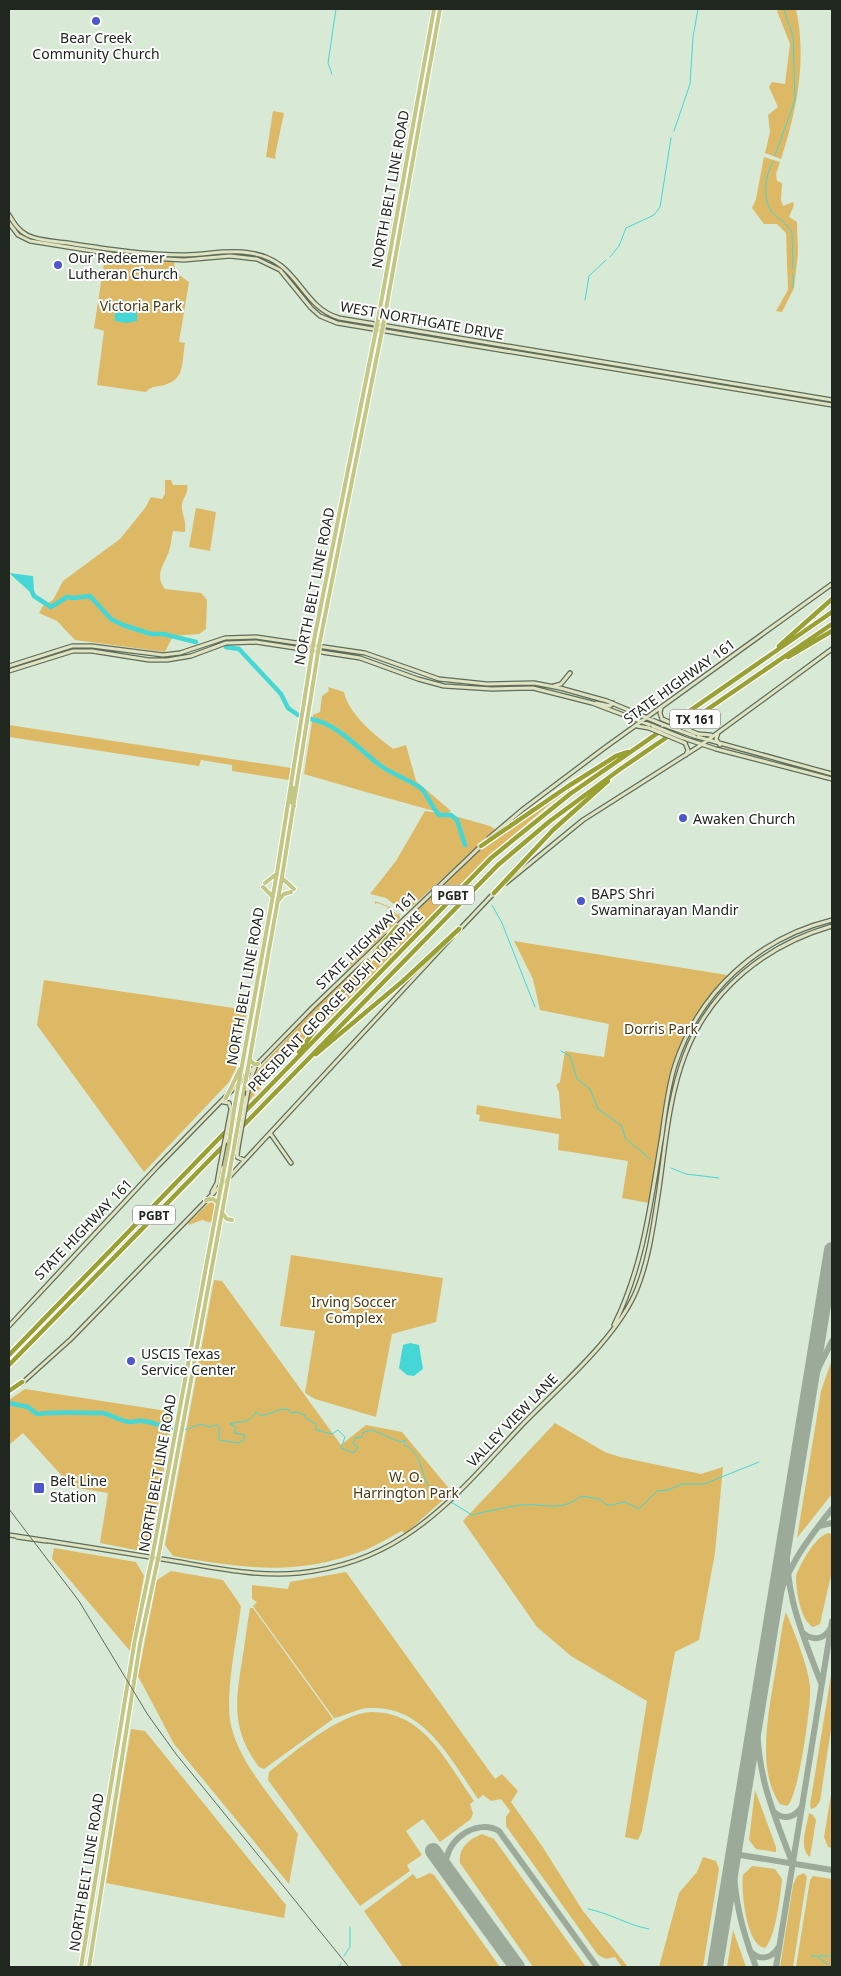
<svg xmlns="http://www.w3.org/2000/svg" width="841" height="1976" font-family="'Noto Sans',sans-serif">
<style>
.green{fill:#ddb966}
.water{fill:#44d7d6}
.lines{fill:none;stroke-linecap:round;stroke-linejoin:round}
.stream{stroke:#44d7d6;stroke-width:1}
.river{stroke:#44d7d6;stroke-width:4.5}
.taxiway{stroke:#9caa9a;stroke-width:6}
.runway{stroke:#9caa9a;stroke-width:16}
.secondary-casing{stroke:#5e6d5b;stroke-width:5.5}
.primary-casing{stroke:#fff;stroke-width:6}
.highway-casing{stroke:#fff;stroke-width:7}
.secondary{stroke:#e0e3c2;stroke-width:3}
.primary{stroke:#c2c784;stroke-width:4}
.highway{stroke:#99a132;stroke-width:4.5}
.tram{stroke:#616c5f;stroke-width:1}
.secondary-bridge-casing{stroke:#5e6d5b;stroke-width:5.5;stroke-linecap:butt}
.primary-bridge-casing{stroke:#fff;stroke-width:6;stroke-linecap:butt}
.secondary-bridge{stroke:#e0e3c2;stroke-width:3}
.primary-bridge{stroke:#c2c784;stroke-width:4}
.poi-dot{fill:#4e56cc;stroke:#fff;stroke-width:2}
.labels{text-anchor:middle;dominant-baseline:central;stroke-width:4;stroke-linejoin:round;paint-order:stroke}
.shield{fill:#fff;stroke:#636862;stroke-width:1}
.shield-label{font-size:12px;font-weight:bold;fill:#20271f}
.poi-label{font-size:14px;fill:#20271f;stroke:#fff;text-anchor:start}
.street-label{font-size:14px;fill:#20271f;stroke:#fff}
.park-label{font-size:14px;fill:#4a3a12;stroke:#fff}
</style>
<rect width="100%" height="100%" fill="#d8e9d5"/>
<path class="green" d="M781,9H796C807,60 797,110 781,159L765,153L770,132L768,115L778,107L769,87L772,82L785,84L790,44L777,11Z
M273,111L284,113L275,156L276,159L266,157Z
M764,157L780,162L776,174L777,181L782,183L781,200L783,206L793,202L794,205L789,217L797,222L798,253L794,288L782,312L776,311L788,290L786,233L777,224H764L752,208L756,199Z
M105,256L174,262L175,272L189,282L179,342L185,343C181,365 186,381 160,386C154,387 150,387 146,392L97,385L104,331L94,328Z
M165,480H171L173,485H187C189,493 183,497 182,504C181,513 187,521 185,532L173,531C171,539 171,549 167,556C162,568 155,577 165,589L201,593L207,600L206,629L199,634L173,636L165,652L75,640L57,621L39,613L43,606L53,600L63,581L120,539L145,508L151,497L162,499L165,494Z
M196,508L216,512L210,551L189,547Z
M328,687L344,692C349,715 375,735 393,749L406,745L416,781L451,811L447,814L490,826L496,830L408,910L403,911L386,898L370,894L396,861L425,811L445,814C398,801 351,788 304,774L313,715L320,712L322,696L329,691Z
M9,725L291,768L289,780L232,771V765L201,760L199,766L9,737Z
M599,769L551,803L489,856L315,1033L354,980L412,915L482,848L547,802Z
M375,901L390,907L397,915L399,913L400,919L347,970L342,971L388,924L386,922L393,914L390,908L387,909L388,907L377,903L375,904Z
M514,941L727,975L694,1019L673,1065L649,1203L622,1198L628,1161L558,1150L559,1134L479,1121L480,1115L476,1114L477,1105L561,1119L559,1092L556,1085L560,1082L565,1051L604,1057L609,1024L540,1010L533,979Z
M364,962L311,1032L248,1102L254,1074L318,1005Z
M44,980L247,1010L237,1066L229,1082L144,1172L37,1025Z
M211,1201L215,1203L212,1223L202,1220L189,1225L188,1223Z
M291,1255L443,1278L436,1322L392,1334L376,1417L315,1399L305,1393L315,1331L280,1326Z
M214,1280L222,1281L341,1445L366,1425L402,1432L452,1492L405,1534L402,1531C390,1537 378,1545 365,1550C297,1577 242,1568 173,1556L165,1545Z
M832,1359V1494L797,1538L821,1391Z
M25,1389L173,1412L152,1542L141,1551L100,1543L108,1493L72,1487L23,1433L9,1445V1400Z
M555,1423L605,1452L620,1457L701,1474L723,1467L715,1553L699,1640L675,1652L642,1831L638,1840L625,1837L647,1701L571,1656L537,1627L463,1521Z
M830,1533L832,1534V1571L820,1624L813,1627C800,1620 796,1590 796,1576C800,1564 817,1533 830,1533Z
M54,1548L136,1562L144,1576L130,1651L52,1559Z
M171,1571L223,1580L241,1606C237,1639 226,1687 230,1720C236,1760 275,1801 298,1834L289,1884L174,1744L138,1676L157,1580Z
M346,1572L495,1779L502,1774L518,1791L511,1802L542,1846L583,1911L628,1967H622L615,1957L606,1959L598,1955L506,1826V1817L510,1811L501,1799L491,1801L483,1795L478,1799C452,1761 424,1705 371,1708C357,1708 346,1716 334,1718L253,1606L257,1602L252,1599V1585L288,1589L290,1582Z
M250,1608H253L333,1719L264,1769L259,1767C232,1731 235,1704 242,1661C245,1643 247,1625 250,1608Z
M786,1612C794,1632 808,1665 810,1686C812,1702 798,1800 787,1806L780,1804C754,1768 771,1702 777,1661C780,1645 781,1627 786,1612Z
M832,1669V1723L820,1801L816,1807L811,1809L810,1805Z
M371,1712C424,1711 447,1763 474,1801L470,1804L473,1813L471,1819L440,1842L423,1819L406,1831L422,1855L407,1865L410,1871L360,1906L268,1780L269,1772C294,1752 339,1714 371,1712Z
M131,1729L145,1731L286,1905L284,1918L106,1883Z
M832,1788V1848L828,1847L824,1837Z
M755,1790L776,1847V1852L756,1849L749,1840Z
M809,1813L813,1815L816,1820L810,1857C798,1849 807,1825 809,1813Z
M482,1834L494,1839L586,1967H533L460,1863C458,1848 469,1839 482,1834Z
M703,1857L716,1861L719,1869L703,1967H659L679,1893L697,1872Z
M752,1866L775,1869L782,1879C781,1893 775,1940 765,1948C746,1946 741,1890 743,1875Z
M430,1873L434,1875L500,1967H403L364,1911L413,1874L417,1879Z
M804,1873L807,1877L793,1967H780L793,1885L797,1876Z
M813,1876L832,1879V1967H796L810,1880Z
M733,1930L746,1967H727Z"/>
<path class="water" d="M123,300L137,311V321L126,323L115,321L114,301Z
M9,573L33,576L34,591L31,592L40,598L39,600Z
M410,1343L419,1345L423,1369L414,1376L407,1375L399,1368L403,1345Z"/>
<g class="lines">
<path class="stream" d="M332,74L328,63L336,9
M674,131L690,84L693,37L698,9
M775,155L795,100L793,36L784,10
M773,162C765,175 762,200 772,212C779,219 787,224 792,232L793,269
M610,257L619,246L626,228L654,215L660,207L671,138
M793,287V274
M585,300L589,276L606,260
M492,905L502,923L535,1007
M561,1051L570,1056L577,1079L590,1089L598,1109L622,1126L625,1138L650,1159
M671,1168L686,1174L719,1178
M184,1430L201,1424L209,1427L217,1425L219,1427V1440L238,1443L243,1441L245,1435L234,1433L236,1427L230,1424C245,1419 246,1426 256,1412L262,1416L282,1409L289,1410L291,1413L296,1412L305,1415L306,1418L316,1424V1430L332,1434L338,1430L345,1437L341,1448L354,1453L358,1447L353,1444L356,1437L361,1438L364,1432L372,1430L400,1442L405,1440L404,1445C425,1454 419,1479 434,1493L441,1492L447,1498
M451,1502L472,1515C489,1511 505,1507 522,1505C545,1503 560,1513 581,1496L600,1499C609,1510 614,1503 625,1502L639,1509L657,1491L668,1490L682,1484H704L759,1462
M588,1909C610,1913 627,1925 649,1929
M344,1956L350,1947V1927
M811,1956H832
M818,1957L830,1967
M339,1967L341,1963"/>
<path class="river" d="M30,587L34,596L51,607L67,597L73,598L90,596L111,619L123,625L151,634H163L196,642
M226,647L239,649L281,694L288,708L298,715
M311,719C340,725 358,749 381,766C394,775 410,780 422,789C425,792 434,810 439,815H451L457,820L465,845
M9,1403L28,1407L37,1414C58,1411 80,1413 102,1413C111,1414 121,1422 131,1422C135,1422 138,1420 143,1421C153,1422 162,1427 173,1428"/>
<path class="taxiway" d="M826,1286L832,1270
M809,1393L819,1367L832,1341
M787,1526C783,1589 799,1626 821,1683
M819,1526L832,1523
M773,1615C786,1569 803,1545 832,1509
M803,1633C813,1641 823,1640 830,1629
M757,1712C756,1773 771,1807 792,1862
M774,1812C783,1820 794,1818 801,1808
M734,1854L832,1870
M733,1856C734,1898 741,1928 756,1967
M446,1869C442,1843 475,1817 499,1831L597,1967
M750,1951C759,1961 771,1959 778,1948
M776,1967L832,1621"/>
<path class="runway" d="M433,1851L517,1967
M715,1967L832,1250"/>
<g class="secondary-casing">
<path id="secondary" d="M9,215C14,223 18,230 27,235C38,241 55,241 68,243C106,249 146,255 185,255C207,255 227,249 250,253C300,260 299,306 339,318L832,400
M9,223L18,235L30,241L130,257L184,260L230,256L257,259L280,270L311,308L320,316L337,323L832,405
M9,666L72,646H92L163,655L180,653L225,638L256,637L365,653L439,679L487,684L534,683L560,688L607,701L664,725
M9,671L73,651H92L149,660H167L191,656L226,643L256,642L360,658L418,679L444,686L492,689L533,688L592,703L653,726
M554,686L561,684L570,673
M596,703L610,706L613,703
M661,708L660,713L662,719
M637,726L649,728
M718,733L716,739L720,745
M698,734L711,735
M694,736L832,774
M683,738L716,749L832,779
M685,743L688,750L686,755
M489,838L522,810L603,749L832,584
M506,883L583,820L701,745L832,649
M395,928L481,846
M458,931L495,892
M248,1091L251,1077L255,1068
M223,1102L229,1103L231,1109
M270,1133L291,1163
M238,1148L237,1157L244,1160
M212,1192L217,1183L220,1166
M614,1325C644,1265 651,1200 662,1135C665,1112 668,1087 675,1065C699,992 758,938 832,920
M9,1326L157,1167L313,1007L387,936
M21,1384L71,1339L232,1174L452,937
M9,1535C64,1543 119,1552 174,1561C215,1568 257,1577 299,1573C337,1569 373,1557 405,1536C450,1507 486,1463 522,1425C559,1387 618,1337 637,1289C649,1259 653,1227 658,1196C665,1150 668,1099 685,1055C710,989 766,945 832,926
M17,1537L46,1541"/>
</g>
<g class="primary-casing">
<path id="primary" d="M291,787L293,788L291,801L294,806
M283,879L294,889
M265,883L275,875
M263,887L272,896
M279,900L284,894L291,892
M250,1060L254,1064H258
M243,1096L282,877L319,646L383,326L440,9
M226,1098L240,1069
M235,1104L277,873L313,645L377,325L434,9
M206,1200L213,1199L218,1203
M222,1213L227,1219L232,1220
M81,1967L135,1639L152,1558L229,1143
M89,1967L140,1644L158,1559L233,1153"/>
</g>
<g class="highway-casing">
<path id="highway" d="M779,646L832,599
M788,657L832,631
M481,846L567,787L616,756L628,752
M494,893L553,830L608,781
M299,1052L346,987L397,927
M316,1054L403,981L459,929
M9,1355L491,858L570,794L832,612
M9,1365L498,865L550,821L619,770L832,624
M9,1391L22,1382"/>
</g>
<use href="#secondary" class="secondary"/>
<use href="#primary" class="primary"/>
<use href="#highway" class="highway"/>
<path class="tram" d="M9,1509L79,1601L148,1715L176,1754L349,1967"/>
<g class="secondary-bridge-casing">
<path id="secondary-bridge" d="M662,719L698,734
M664,725L694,736
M653,726L683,738
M649,728L685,743
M238,1148L248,1091
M220,1166L231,1109"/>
</g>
<g class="primary-bridge-casing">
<path id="primary-bridge" d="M229,1143L235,1104
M233,1153L243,1096"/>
</g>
<use href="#secondary-bridge" class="secondary-bridge"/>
<use href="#primary-bridge" class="primary-bridge"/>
</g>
<g class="poi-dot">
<circle cx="96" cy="21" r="5"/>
<circle cx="58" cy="265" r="5"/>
<circle cx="683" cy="818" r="5"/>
<circle cx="581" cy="901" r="5"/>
<circle cx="131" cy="1361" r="5"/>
<rect x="33" y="1482" width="12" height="12" rx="2.5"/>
</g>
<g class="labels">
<g class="shield">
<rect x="670" y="709.5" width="50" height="19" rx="4"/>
<rect x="432" y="885.5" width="42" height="19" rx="4"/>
<rect x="133" y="1205.5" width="42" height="19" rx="4"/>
</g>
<g class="shield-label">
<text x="695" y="719">TX 161</text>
<text x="453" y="895">PGBT</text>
<text x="154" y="1215">PGBT</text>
</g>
<g class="poi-label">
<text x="96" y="37" text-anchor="middle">Bear Creek<tspan x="96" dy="16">Community Church</tspan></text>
<text x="68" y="257">Our Redeemer<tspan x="68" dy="16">Lutheran Church</tspan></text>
<text x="693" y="818">Awaken Church</text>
<text x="591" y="893">BAPS Shri<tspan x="591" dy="16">Swaminarayan Mandir</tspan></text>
<text x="141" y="1353">USCIS Texas<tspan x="141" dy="16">Service Center</tspan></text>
<text x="50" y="1480">Belt Line<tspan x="50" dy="16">Station</tspan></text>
</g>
<g class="street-label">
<text transform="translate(390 189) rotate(-80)">NORTH BELT LINE ROAD</text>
<text transform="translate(422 320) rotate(10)">WEST NORTHGATE DRIVE</text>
<text transform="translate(314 586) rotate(-79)">NORTH BELT LINE ROAD</text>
<text transform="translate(679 681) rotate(-36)">STATE HIGHWAY 161</text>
<text transform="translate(366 940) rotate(-44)">STATE HIGHWAY 161</text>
<text transform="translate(245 986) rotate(-80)">NORTH BELT LINE ROAD</text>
<text transform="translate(335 1001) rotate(-46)">PRESIDENT GEORGE BUSH TURNPIKE</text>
<text transform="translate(83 1229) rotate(-46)">STATE HIGHWAY 161</text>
<text transform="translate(512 1420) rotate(-46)">VALLEY VIEW LANE</text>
<text transform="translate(157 1473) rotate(-80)">NORTH BELT LINE ROAD</text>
<text transform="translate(86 1872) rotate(-81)">NORTH BELT LINE ROAD</text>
</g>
<g class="park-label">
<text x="141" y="305">Victoria Park</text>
<text x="661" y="1028">Dorris Park</text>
<text x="354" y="1301">Irving Soccer<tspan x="354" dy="16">Complex</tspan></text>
<text x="406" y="1476">W. O.<tspan x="406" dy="16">Harrington Park</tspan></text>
</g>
</g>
<rect width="841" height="1976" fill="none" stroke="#20271f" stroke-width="20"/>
</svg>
